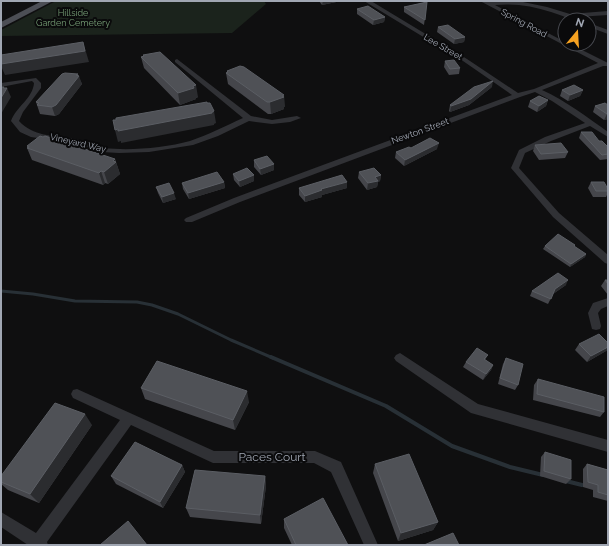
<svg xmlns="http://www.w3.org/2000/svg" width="609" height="546" font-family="Raleway,sans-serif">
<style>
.green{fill:#1b231c}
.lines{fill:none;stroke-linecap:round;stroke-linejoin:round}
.stream-far1{stroke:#283036;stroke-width:3}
.stream{stroke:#283036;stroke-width:4}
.street{fill:#303135;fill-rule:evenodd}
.primary{fill:#4c4e55;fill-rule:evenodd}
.wall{fill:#45464b}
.shaded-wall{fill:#2b2c2f}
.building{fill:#4f5156;stroke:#5b5e64}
.labels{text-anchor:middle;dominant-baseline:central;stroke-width:4;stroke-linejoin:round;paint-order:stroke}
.far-park-label{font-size:9px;fill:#769e76;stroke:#0a0a0b}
.far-street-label{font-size:9px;fill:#a0a6b2;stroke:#0a0a0b}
.near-street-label{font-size:12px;fill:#a0a6b2;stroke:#0a0a0b}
</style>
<rect width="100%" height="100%" fill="#0f0f10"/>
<path class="green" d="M56,1H264L266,4L232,33L1,36V30Z"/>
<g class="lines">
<path class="stream-far1" d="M1,291L33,294L75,301L137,302L152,305L178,314L231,340L273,358"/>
<path class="stream" d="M271,357L386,406L452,446L510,467L543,475
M566,481L582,485"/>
<path class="street" d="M364,1H371L467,59L518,93L534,89L598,63L480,1L523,2L547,7L570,14L608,11V15L577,17L581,20C570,20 561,15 551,12C533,6 514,3 495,5L565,42V44H570L608,63V66H603L542,90C566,101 587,117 608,132V137L590,126L551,141L525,153L519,168L559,213L608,255V264L605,263L553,217L511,168L519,150L545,137L585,123L552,101L535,92L520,97L240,202L192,222H186L184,220L186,218L234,198L512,95L463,61Z
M589,23L608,30V34L589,27Z
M177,59L251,116L272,120L297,116L301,118L290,122L272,124L249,121L218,136L193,145L149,152L119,153L102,152L78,144L31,137L20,132L11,121C16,107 33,98 34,83L32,81L1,87V83L36,78L41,83V88L23,112L19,121C33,136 53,136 72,138C83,140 94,146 104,148C129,151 165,148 190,141C208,135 225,126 243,118L175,62V60Z
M608,298V306L601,309L598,313L601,326L600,329L596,330L592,329L588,313L593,303Z
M400,353L478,404L608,440V452L471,413L396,361L394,358L396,355Z
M77,389L214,451H315L341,462L378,545H364L331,472L314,463H213L131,425L47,542L48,545H28L1,527V512L36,533L120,420L73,398L71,394L73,390Z"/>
<path class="primary" d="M42,1H53L1,28V22Z"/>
</g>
<path class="wall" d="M319,1H341L322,5Z
M427,2L424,25L404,12V7Z
M357,9L385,17L384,22L373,25L357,14Z
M438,27L465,37L464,42L454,44L437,32Z
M143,55L198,97L196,98V99L180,105L144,68L141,57L143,56Z
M445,61L460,68L459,74L449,75L444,67Z
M227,71L285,106L284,107V109L271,114H268L228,84L226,73L227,72Z
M78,76L82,84L59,114L55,116L40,114L36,102Z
M492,87L469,105L450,112L449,111L450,105Z
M562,90H583L580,96L568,101L560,96Z
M548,100L546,106L537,112L528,107L530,101Z
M605,103L608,119L604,120L593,112L595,106Z
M581,132L599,141L608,147V159L600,160L579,138Z
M535,145L568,152L565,158L539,160L533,151Z
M27,146L115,159L120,174L108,184L105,183L103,185L32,160L27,148Z
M411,148L437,149L404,166L395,158L396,152Z
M254,160L274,164V170L261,175L254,167Z
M359,172L381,175L380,181L378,182L377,187L367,190L358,178Z
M233,174L254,181L240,187L234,180Z
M224,182L225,188L189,199L183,189L182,183Z
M591,182L608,189V193L606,197H593L588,188Z
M156,187L176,199L163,203L158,193Z
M299,188H347L322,195V197L305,202L299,195Z
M545,246L586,254L585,257L570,267L543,249Z
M605,280H608V295L601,286Z
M566,285L553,294L548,304L530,296L532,291Z
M608,343V349L606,351L587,362L575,350L579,344Z
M488,355L485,360L493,365L491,370L483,380L463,367L466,362Z
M506,358L518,385L515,390L498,384L503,364Z
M538,379L604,412L600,417L533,400L534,385Z
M141,388L249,402L235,430L145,399Z
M92,425L39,503L8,490L1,484V476Z
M545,452L571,479L566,484L540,476L541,457Z
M375,464L438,522L433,530L398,541L373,473Z
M587,464L608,470V501L593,497V490L583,487V469Z
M182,465L185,472L163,508L116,484L111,476Z
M265,476L266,486L261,524L190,517L186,508Z
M284,519L348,545H292L284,528Z"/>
<path class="shaded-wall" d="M323,1H341L322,5Z
M385,17L384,22L373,25L374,20Z
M465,37L464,42L454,44L455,39Z
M83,42L89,62L5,75L1,66V64Z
M78,74L79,77V76L82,84L59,114L55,116L52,107Z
M493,81L492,87L469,105L450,112L451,106Z
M196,85L198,97L196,98V99L180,105L178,93Z
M4,87L6,90L7,88L11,97L1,114V98L3,88Z
M583,90L580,96L568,101L570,95Z
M284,95L285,106L284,107V109L271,114L270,102Z
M548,100L546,106L537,112L539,106Z
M214,111L216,123L214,124V125L121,143V141L118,142L115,130Z
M607,114H608V119L604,120Z
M439,143L437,149L404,166L405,160Z
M115,159L120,174L108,184L104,172Z
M274,164V170L261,175L260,169Z
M101,171L105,183L103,185L99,173Z
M254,175V181L240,187L239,181Z
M381,175L380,181L378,182L377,187L367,190L368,183L375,177Z
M224,182L225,188L189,199L188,193Z
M347,182V188L322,195V197L305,202V196L321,189Z
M174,193L176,199L163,203L162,197Z
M586,254L585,257L570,267L571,264Z
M568,280L566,285L553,294L555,289Z
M608,347V349L606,351L587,362L591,356Z
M493,365L491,370L483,380L486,374Z
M247,391L249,402L235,430L233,420Z
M85,414L92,425L39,503L30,494Z
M182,465L185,472L163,508L160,502Z
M265,476L266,486L261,524L260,515Z
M438,522L433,530L398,541L401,533Z"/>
<path class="building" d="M427,2L425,20L404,7Z
M368,6L385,17L374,20L357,9Z
M448,25L465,37L455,39L438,27Z
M83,42L85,51L1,64V55Z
M160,52L196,85L193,86L194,88L178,93L141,57L144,56L143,55Z
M454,60L460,68L450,69L445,61Z
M240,66L244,67L284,95L282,96L284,97L270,102H267L226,73L228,72L227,71Z
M65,73L78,74L76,75L79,76L56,105L52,107L37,105L39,103L36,102L62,74Z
M493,81L471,99L451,106L450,105L474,87Z
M574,85L583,90L570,95L562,90Z
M1,87H4L3,88H7L1,98Z
M539,96L548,100L539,106L530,101Z
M207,102V103H210L214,111L212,112V113L118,131V129L115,130L113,120H116V118Z
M605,103L608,105V114H607L595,106Z
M581,132H592L599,141H602L608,147V154L602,155Z
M40,136L43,137L45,136L115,159L113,161L116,162L104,172L101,171L99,173L27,148L29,147L27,146Z
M430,138L439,143L405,160L396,152L409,147L411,148Z
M561,143L568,152L541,154L535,145Z
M267,156L274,164L260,169L254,160Z
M247,168L254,175L239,181L233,174Z
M374,168L381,175L375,177L378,181L368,183L359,172Z
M217,172L224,182L188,193L182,183Z
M342,175L347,182L321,189L322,190L305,196L299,188Z
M591,182H604L608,189V191H596Z
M169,183L174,193L162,197L156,187Z
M558,234L575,245L574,246L586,254L571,264L545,246Z
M558,273L568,280L555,289L551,299L532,291Z
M605,280H608V284Z
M599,334L608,343V347L591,356L579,344Z
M477,348L488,355L484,359L493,365L486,374L466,362Z
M506,358L523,364L518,385L500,378Z
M157,361L247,391L233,420L141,388Z
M538,379L604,397V412L537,394Z
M55,403L85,414L30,494L1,482V476Z
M135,442L182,465L160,502L111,476Z
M545,452L571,460V479L544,471Z
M409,454L438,522L401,533L375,464Z
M587,464L608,470V495L598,492V485L588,482Z
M195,470L265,476L260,515L186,508Z
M323,498L348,545H296L284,519Z
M128,521L147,545H100Z
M453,533L459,545H424Z"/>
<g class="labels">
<g class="far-park-label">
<text x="73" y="13">Hillside<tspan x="73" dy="10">Garden Cemetery</tspan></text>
</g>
<g class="far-street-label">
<text transform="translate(524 23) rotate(28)">Spring Road</text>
<text transform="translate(443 47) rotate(30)">Lee Street</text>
<text transform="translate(420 131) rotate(-20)">Newton Street</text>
<text transform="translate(78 143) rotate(13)">Vineyard Way</text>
</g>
<g class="near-street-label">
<text x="272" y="457">Paces Court</text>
</g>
</g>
<rect width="609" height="546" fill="none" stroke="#a0a6b2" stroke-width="4"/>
<g transform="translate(577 32) rotate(18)"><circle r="19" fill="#0a0a0b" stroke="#46484e"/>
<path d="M0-3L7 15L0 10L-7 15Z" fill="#f6a221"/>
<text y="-6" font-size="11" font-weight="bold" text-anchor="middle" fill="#a0a6b2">N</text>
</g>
</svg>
